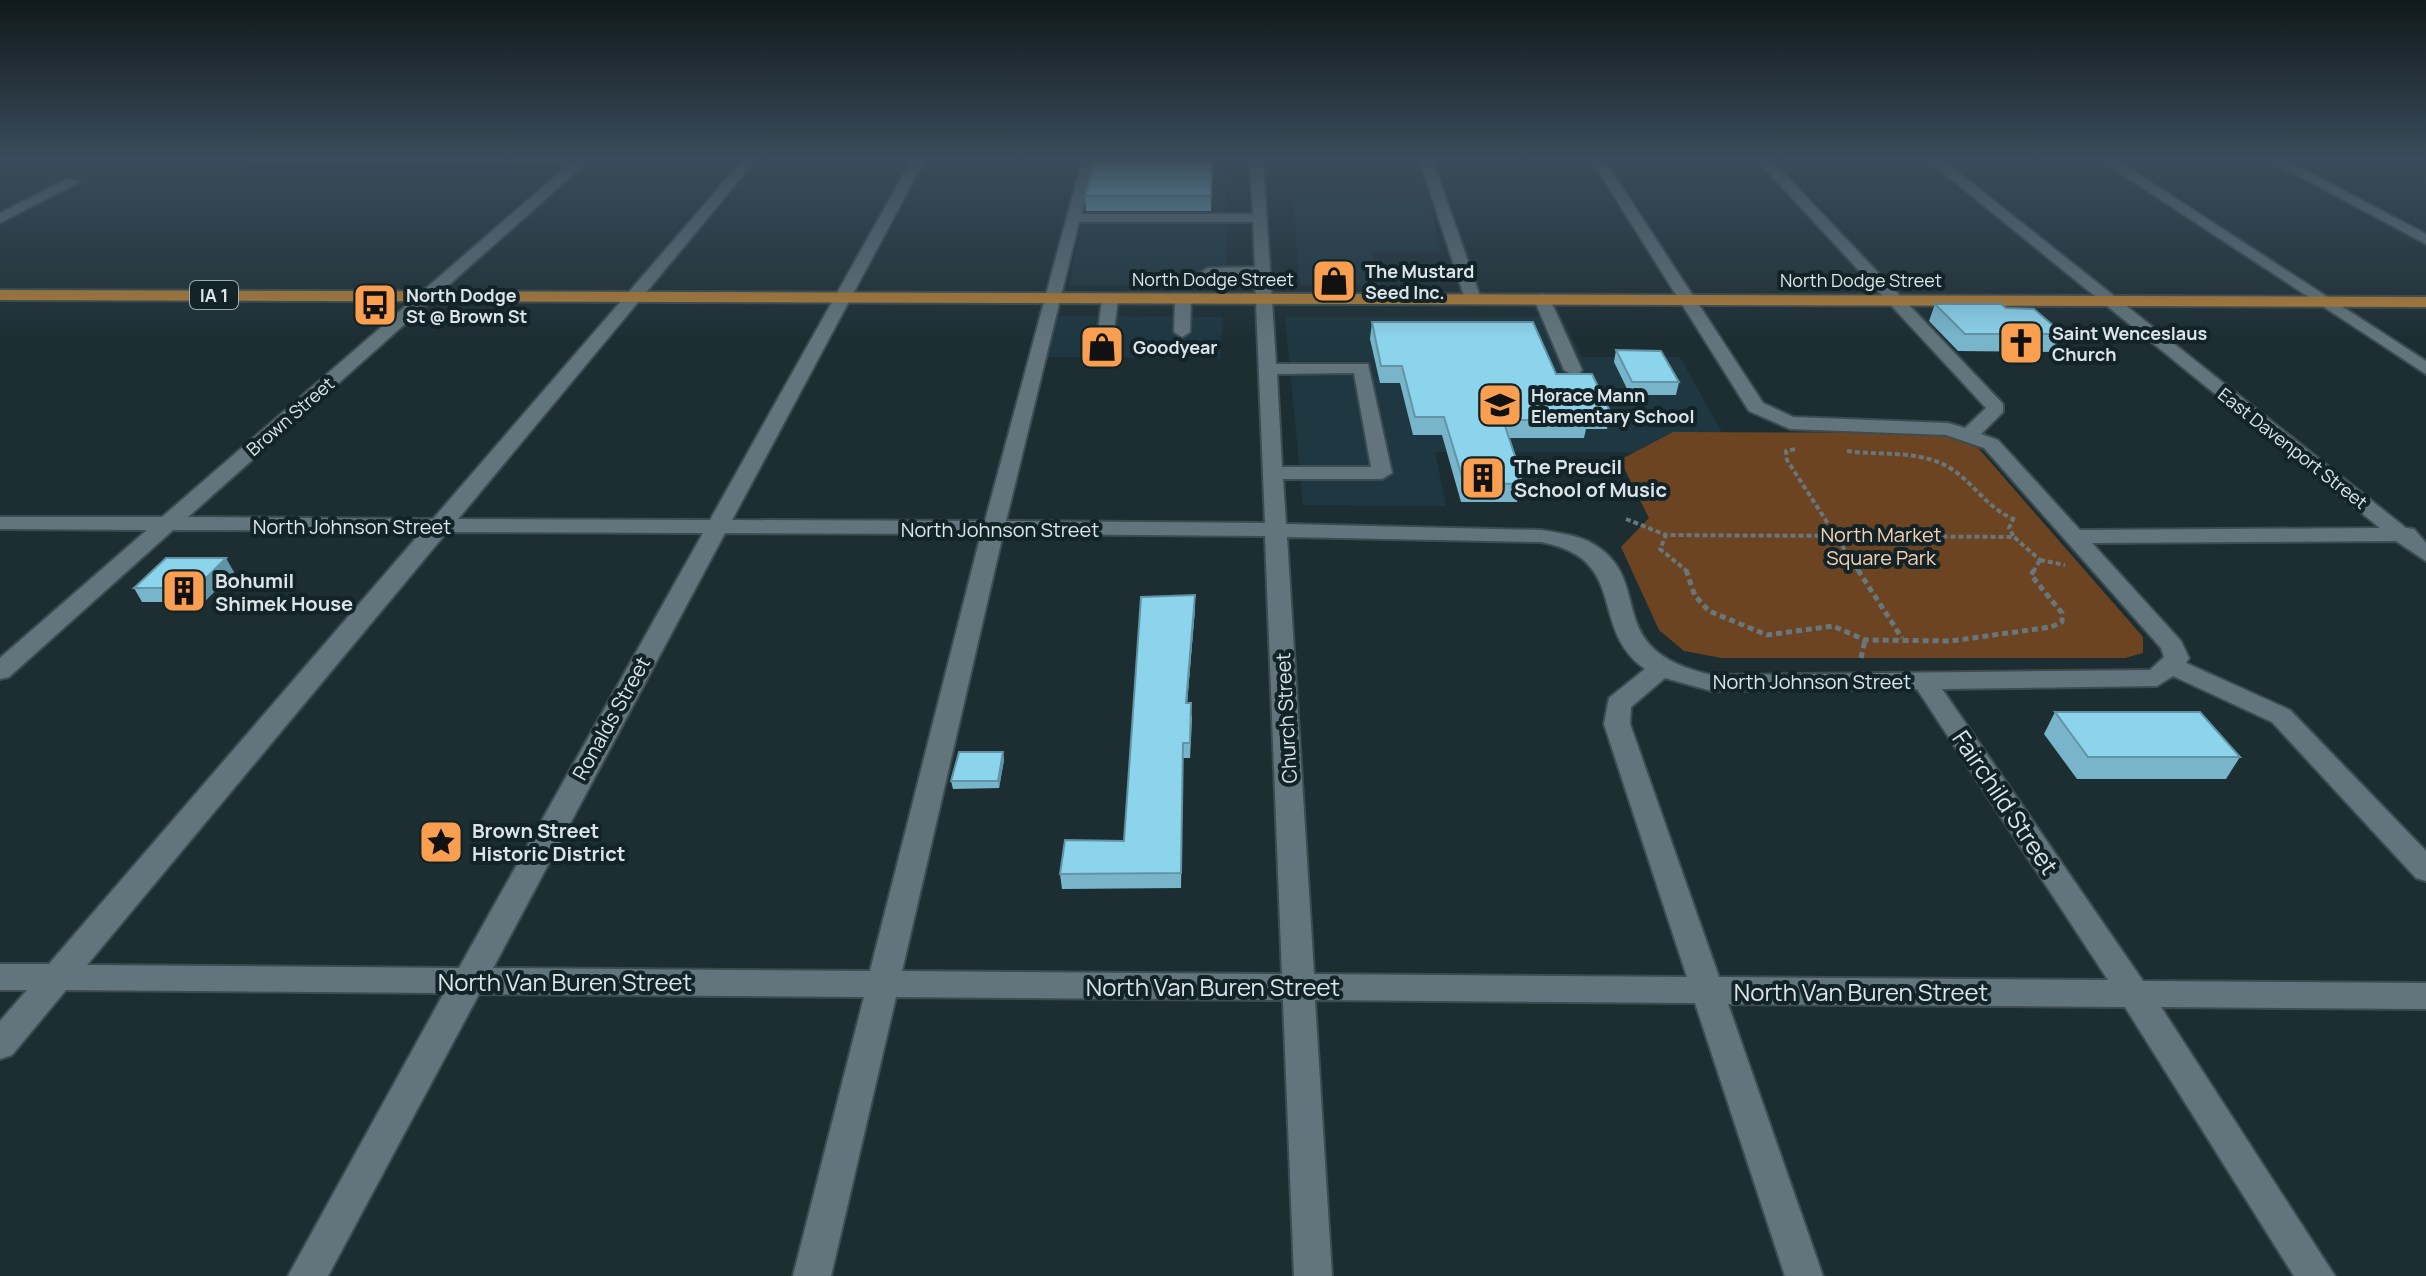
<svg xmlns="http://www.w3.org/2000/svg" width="2426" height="1276" font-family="Manrope,sans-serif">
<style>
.built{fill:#1e3740}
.green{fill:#6d4421}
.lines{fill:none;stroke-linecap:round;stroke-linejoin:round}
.minor-casing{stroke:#3d4c51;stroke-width:4}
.major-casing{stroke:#3d4c51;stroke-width:4}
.path-far1{stroke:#68777b;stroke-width:4;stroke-dasharray:5 3;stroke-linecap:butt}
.path{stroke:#68777b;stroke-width:5;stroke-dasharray:6 4;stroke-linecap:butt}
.minor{fill:#62757c;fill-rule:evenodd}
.major{fill:#b47e36;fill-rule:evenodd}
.wall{fill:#78b5cb}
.shaded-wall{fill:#6294a5}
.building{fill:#8cd3ec;stroke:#6294a5;stroke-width:2}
.labels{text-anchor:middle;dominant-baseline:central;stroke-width:8;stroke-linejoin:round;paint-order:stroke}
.far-poi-label{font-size:18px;font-weight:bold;fill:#dbe5e9;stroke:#132429;text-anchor:start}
.far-street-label{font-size:18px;fill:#dbe5e9;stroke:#132429}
.shield{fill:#132429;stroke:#9fabaf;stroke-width:2}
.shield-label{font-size:18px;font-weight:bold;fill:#dbe5e9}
.poi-label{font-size:20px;font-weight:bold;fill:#dbe5e9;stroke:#132429;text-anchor:start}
.street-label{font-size:20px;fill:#dbe5e9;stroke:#132429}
.park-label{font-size:20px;fill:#fbd0af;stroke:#132429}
.near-street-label{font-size:24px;fill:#dbe5e9;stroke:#132429}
</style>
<rect width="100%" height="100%" fill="#1d2e33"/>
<path class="built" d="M1092,169H1226L1227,285H1069Z
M1292,194L1428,195L1441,251H1372L1380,287L1300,286Z
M1055,316L1223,317L1220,358L1043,357Z
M1285,317H1562L1582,357H1680L1733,452H1435L1446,506L1303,505Z"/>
<path class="green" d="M247,161H564L560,164H242Z
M1673,432L1938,433L1962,438L1979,449L2143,637V653L2125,658H1722L1684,651L1659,630L1621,547L1649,518L1620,460Z"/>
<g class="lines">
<g class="minor-casing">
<path id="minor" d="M573,161H588L188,517L433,519L742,161H755L458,519L710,520L911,161H924L732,520L985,521L1082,161H1095L1082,214H1253L1250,161H1263L1276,364H1368L1392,473L1382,479H1283L1286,524L1541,530C1559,533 1579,535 1595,545C1656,583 1599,650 1712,675L2150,670L2164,657L2161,648L1984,448L1946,435L1790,429L1749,411L1592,161H1605L1763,403L1793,417L1948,423L1965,428L1986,408L1758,161H1772L2003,404V412L1981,434L1998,440L2080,530L2380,528L1929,161H1944L2406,528L2414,529L2426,543V561L2396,541L2092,543L2181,641L2189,658L2186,663L2290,710L2426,851V881L2416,878L2272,722L2173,676L2157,686L1942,689L2143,981L2426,983V1009L2161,1007L2335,1276H2294L2125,1007L1728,1004L1823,1276H1785L1695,1003L1315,1000L1332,1276H1294L1283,1000L896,997L831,1276H793L864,997L479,994L328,1276H288L444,993L66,990L12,1055L0,1059V1021L27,990H0V964H49L422,531L173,530L9,677L0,679V658L147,530L0,529V517H162ZM1079,222H1253L1255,267L1208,268L1200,273L1208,278L1255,277L1265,523L1006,521ZM1354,373L1371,467H1282L1277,374ZM447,532L703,533L459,968L87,965ZM725,533L981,534L870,971L493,968ZM1003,534L1265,536L1282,974L902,971ZM1287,537L1541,542C1631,559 1587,628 1645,669L1609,698L1604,724L1687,977L1314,974ZM1665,678L1712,691L1917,689L2108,980L1719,977L1630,724L1631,707Z
M1420,161H1433L1481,299L1479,302L1465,299Z
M2102,161H2118L2426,361V374Z
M2271,161H2287L2426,234V244Z
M67,179L79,182L0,223V213Z
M1110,294L1118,299L1114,331L1106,336L1098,331L1102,299Z
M1183,294L1191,299L1190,332L1182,337L1174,332L1175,299Z
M1542,294L1550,299L1582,370L1579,374L1573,375L1564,370L1534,299Z"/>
</g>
<g class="major-casing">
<path id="major" d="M0,290L2426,297V307L0,300Z"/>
</g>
<path class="path-far1" d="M1795,449L1786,451L1787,460L1859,572
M1847,451C1881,456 1923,449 1953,470C1974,484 1986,506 2011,518
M2014,517L2009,528L2014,537
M1626,519L1666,535
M2040,560L2065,565
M1688,572L1660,549L1666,535L2014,537L2040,560
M2033,572L2040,560"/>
<path class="path" d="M1686,570L1695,596L1709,611L1767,635L1833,626L1865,640L1951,641L2051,627L2062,622V613L2031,575L2034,570
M1858,570L1902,638
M1861,658L1865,640"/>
<use href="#minor" class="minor"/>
<use href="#major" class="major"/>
</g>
<path class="wall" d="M1212,161L1211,211H1086L1085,196Z
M1935,304L2006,308L2063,334L2056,352L1958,351L1929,321Z
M1372,322L1556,374L1610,411L1607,429H1586L1584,438H1509L1522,477L1517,502H1461L1442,435H1413L1400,383H1380L1370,339Z
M1616,350L1679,382L1676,395H1630L1614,362Z
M234,572L204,602H142L134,588Z
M1195,595V609L1187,703L1192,717L1190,758H1183L1181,888L1062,889L1060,874L1124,841Z
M2055,712L2240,757L2226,779H2077L2044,734Z
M1003,752L1004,760L999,788L953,789L951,781Z"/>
<path class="shaded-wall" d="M226,558L234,572L204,602L196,588Z
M1195,595V609L1186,717V703Z
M1003,752L1004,760L999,788L998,781Z"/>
<path class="building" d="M1094,161H1212L1211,196H1085Z
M1935,304H2001L2006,308L2034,309L2063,334H1965Z
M1372,322H1533L1556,374H1592L1610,411H1583L1587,420H1503L1522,477H1518L1520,484L1464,483L1444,417H1415L1402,366H1381Z
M1616,350L1661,351L1679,382H1632Z
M166,558H226L196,588H134Z
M1195,595L1186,703H1191L1190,743H1183L1181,873L1060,874L1065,840L1124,841L1141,597Z
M2055,712H2200L2240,757H2088Z
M959,752H1003L998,781H951Z"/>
<linearGradient id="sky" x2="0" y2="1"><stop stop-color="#10191c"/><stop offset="0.47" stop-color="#3a4c5b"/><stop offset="1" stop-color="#3a4c5b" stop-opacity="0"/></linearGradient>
<rect width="2426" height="339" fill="url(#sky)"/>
<defs>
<g id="shop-square" transform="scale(2.3)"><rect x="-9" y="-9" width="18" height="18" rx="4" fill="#fa9f4f" stroke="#132429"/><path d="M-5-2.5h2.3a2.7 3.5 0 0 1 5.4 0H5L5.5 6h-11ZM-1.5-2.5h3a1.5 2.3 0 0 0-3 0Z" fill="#111"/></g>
<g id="bus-square" transform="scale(2.3)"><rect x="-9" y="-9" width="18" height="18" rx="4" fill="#fa9f4f" stroke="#132429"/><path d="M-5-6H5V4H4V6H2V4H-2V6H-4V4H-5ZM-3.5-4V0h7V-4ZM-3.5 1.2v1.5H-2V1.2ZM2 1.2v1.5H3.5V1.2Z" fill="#111"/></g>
<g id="church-square" transform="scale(2.3)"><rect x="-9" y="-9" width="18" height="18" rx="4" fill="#fa9f4f" stroke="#132429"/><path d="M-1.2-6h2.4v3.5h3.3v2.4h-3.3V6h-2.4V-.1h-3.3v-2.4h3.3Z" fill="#111"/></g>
<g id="school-square" transform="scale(2.3)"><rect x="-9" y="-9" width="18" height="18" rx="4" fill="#fa9f4f" stroke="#132429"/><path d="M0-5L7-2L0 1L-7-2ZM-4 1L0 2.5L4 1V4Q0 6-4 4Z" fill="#111"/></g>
<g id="building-square" transform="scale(2.3)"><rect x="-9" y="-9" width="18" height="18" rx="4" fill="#fa9f4f" stroke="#132429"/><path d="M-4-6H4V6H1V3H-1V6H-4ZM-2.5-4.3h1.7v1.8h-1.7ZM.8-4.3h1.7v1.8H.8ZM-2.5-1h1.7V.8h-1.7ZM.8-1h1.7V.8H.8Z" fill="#111"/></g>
<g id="sight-square" transform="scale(2.3)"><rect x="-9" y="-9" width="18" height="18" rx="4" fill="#fa9f4f" stroke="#132429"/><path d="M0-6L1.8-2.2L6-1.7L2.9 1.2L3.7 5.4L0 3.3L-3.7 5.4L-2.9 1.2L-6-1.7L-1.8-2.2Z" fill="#111"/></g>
</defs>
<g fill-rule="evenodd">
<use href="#shop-square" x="1334" y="281"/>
<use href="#bus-square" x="375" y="305"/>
<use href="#church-square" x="2021" y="343"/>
<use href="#shop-square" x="1102" y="347"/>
<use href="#school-square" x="1500" y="405"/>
<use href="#building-square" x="1483" y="478"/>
<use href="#building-square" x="184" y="591"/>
<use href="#sight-square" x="441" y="842"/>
</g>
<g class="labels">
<g class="far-poi-label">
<text x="1365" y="271">The Mustard<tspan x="1365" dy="21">Seed Inc.</tspan></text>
<text x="406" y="295">North Dodge<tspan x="406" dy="21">St @ Brown St</tspan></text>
<text x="2052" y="333">Saint Wenceslaus<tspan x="2052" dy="21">Church</tspan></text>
<text x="1133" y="347">Goodyear</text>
<text x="1531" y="395">Horace Mann<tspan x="1531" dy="21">Elementary School</tspan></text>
</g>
<g class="far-street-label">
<text x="1213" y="279">North Dodge Street</text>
<text x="1861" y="280">North Dodge Street</text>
<text transform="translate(290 416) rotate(-41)">Brown Street</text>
<text transform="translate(2293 448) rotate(38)">East Davenport Street</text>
</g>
<rect class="shield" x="190" y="281" width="48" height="28" rx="6"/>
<g class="shield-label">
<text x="214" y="295">IA 1</text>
</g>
<g class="poi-label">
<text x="1514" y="466">The Preucil<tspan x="1514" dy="23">School of Music</tspan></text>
<text x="215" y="580">Bohumil<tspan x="215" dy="23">Shimek House</tspan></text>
<text x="472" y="830">Brown Street<tspan x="472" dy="23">Historic District</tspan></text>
</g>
<g class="street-label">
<text x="352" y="526">North Johnson Street</text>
<text x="1000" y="529">North Johnson Street</text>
<text x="1812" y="681">North Johnson Street</text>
<text transform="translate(611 718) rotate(-61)">Ronalds Street</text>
<text transform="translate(1286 718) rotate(-93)">Church Street</text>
</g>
<g class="park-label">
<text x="1881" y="534">North Market<tspan x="1881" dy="23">Square Park</tspan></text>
</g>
<g class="near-street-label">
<text transform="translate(2006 802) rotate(56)">Fairchild Street</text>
<text x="565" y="981">North Van Buren Street</text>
<text x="1213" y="986">North Van Buren Street</text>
<text x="1861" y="991">North Van Buren Street</text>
</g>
</g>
</svg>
